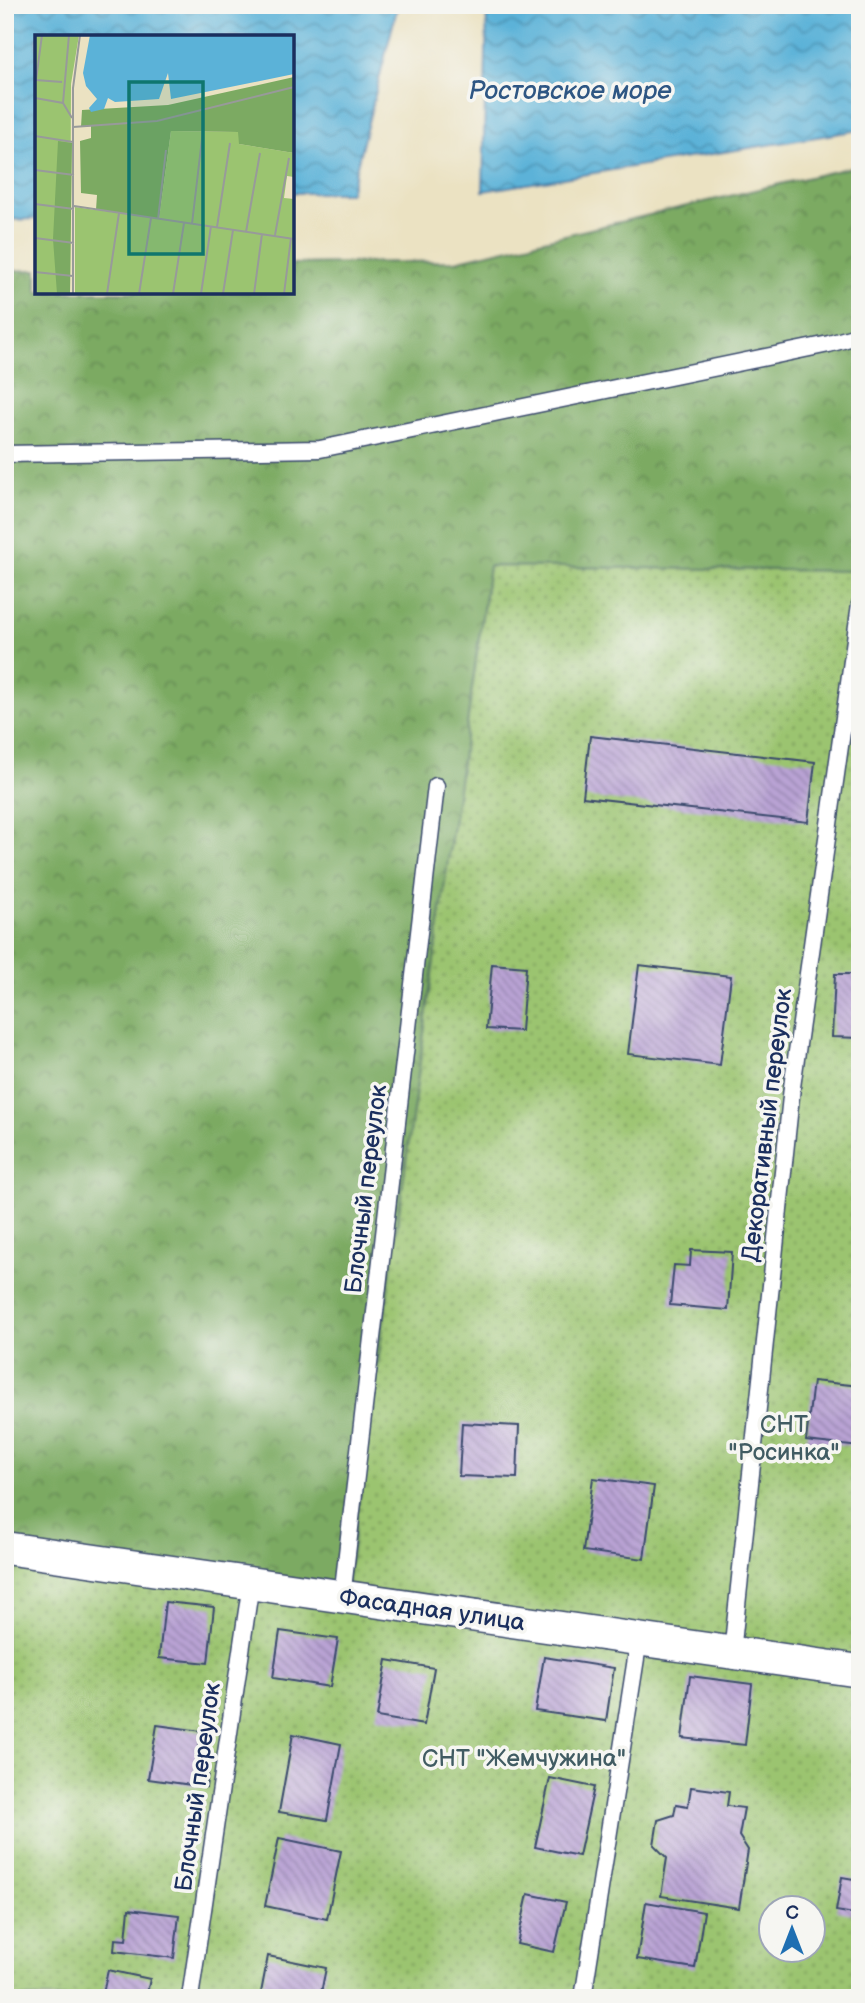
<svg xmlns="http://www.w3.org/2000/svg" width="865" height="2003" font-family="'Balsamiq Sans',sans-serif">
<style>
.grass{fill:url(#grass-dots);stroke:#5b7a67;stroke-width:2;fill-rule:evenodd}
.forest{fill:url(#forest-crowns);stroke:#4c6c60;stroke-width:2}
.water{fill:url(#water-waves);stroke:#3b709b;stroke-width:2}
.building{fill:url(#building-back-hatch)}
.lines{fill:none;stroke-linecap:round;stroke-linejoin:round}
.lane-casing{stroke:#3a4a6d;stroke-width:19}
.street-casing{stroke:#3a4a6d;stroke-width:35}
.lane{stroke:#fff;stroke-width:16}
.street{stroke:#fff;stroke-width:32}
.labels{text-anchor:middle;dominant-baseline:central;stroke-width:7;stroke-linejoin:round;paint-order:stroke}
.street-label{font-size:24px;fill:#1b2f5e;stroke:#f6f6f2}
.park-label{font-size:24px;fill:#415c63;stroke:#f6f6f2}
.water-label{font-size:26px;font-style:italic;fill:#2e5683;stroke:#f6f6f2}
.inset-road{fill:none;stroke:#989a9a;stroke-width:2}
.view{fill:#0f766e;fill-opacity:0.15;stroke:#0f766e;stroke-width:3.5}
.inset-edge{fill:none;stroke:#1b2f5e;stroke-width:3.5}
</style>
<defs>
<pattern id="grass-dots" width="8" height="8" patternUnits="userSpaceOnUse" patternTransform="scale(1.75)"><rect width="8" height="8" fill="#9bc470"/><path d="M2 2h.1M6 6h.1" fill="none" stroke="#7ea05f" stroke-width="1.8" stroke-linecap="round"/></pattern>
<pattern id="forest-crowns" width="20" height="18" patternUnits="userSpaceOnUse" patternTransform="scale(1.75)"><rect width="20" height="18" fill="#7caa62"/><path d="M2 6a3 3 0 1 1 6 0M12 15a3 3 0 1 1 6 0" fill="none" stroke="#658b54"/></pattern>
<pattern id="water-waves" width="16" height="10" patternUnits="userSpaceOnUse" patternTransform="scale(1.75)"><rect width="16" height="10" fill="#5bb2d8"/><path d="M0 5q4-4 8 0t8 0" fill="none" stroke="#4a91b2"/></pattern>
<pattern id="building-back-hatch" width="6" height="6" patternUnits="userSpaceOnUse" patternTransform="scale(1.75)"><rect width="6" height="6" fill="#b9a3d4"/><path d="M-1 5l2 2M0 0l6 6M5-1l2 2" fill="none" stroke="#9685af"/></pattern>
</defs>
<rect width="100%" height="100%" fill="#f6f6f2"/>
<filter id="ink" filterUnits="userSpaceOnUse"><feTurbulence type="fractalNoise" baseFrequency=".0143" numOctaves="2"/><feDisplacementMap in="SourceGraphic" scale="14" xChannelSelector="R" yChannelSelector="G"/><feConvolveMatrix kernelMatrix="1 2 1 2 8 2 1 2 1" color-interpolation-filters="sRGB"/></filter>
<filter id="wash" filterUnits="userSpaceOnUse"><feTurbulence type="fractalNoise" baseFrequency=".00686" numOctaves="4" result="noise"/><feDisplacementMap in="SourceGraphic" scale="28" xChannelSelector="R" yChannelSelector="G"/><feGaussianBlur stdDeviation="1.57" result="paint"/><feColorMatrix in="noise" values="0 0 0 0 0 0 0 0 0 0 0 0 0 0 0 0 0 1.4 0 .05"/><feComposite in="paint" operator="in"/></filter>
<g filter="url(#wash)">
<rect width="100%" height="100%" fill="#ebe2c2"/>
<path class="grass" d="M489,566L860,571V1998H5V1550L345,1598ZM770,1909H812V1951H770Z"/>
<path class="forest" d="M860,165V571L489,566L345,1599L5,1550V271L37,270V292H292V264L455,261Z"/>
<path class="water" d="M5,5H398L350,193H292V37H37V219L5,220Z
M487,5H860V130L483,191Z"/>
<g id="blocks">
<path class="building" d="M590,736L815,762L808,822L583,797Z
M492,964L526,967L521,1031L486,1029Z
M639,965L731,976L720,1065L628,1054Z
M835,974H860V1038L832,1037Z
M691,1250L732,1252L728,1310L670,1305L674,1265L690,1266Z
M813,1381L860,1386V1447L806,1441Z
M462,1423L519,1426L517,1478L459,1476Z
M593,1478L654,1486L644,1559L583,1551Z
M165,1602L214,1607L208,1663L159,1658Z
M280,1631L338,1639L330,1687L273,1678Z
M544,1657L614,1668L606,1721L535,1711Z
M387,1660L434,1668L424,1725L377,1717Z
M690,1676L752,1684L745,1745L682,1738Z
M157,1725L202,1731L195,1771L208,1773L206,1787L148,1779Z
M293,1734L341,1744L327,1820L279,1812Z
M550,1778L594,1787L579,1856L535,1847Z
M691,1787L729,1792L727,1806L744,1808L739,1836L748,1850L739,1908L661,1896L667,1858L654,1845L658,1820L674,1815L676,1804L688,1806Z
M279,1838L341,1851L327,1919L265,1906Z
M842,1877L860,1880V1915L836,1911Z
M528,1894L566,1902L554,1952L517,1944Z
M646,1902L704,1912L695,1968L637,1959Z
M129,1909L179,1915L174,1958L114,1951L115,1939L126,1940Z
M268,1956L326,1968L320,1998H260Z
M108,1970L150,1979L146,1998H102Z"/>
</g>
</g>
<g filter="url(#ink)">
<use href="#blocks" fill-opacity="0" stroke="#3a4a6d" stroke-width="2"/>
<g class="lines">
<g class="lane-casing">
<path id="lane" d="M5,454L320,449L829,344L860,335
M342,1597L436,786
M732,1653L792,1087L860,604
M190,1998L251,1583
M583,1998L639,1639"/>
</g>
<g class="street-casing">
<path id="street" d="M5,1548L860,1671"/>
</g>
<use href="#lane" class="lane"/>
<use href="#street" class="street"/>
</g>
</g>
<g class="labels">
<g class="street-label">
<text transform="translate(767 1125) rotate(-83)">Декоративный переулок</text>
<text transform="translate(366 1189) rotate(-83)">Блочный переулок</text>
<text transform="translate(432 1610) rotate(8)">Фасадная улица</text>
<text transform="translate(198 1787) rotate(-82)">Блочный переулок</text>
</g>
<g class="park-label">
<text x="784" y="1424">СНТ<tspan x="784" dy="28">"Росинка"</tspan></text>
<text x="524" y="1758">СНТ "Жемчужина"</text>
</g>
<g class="water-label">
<text x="570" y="91">Ростовское море</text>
</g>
</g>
<g transform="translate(35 35)">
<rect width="259" height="259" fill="#ebe2c2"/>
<path d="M0,0H44L36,49L35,259H0ZM136,96L204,97V109L259,118V142L252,141L249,163L259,164V259H40V172L124,184Z" fill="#9bc470"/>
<path d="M259,42V118L204,109L203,97L136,96L124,184L61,175L62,160L46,158L45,106L56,103V91L46,92L47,75L133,70ZM23,106L37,108L35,259H22L18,204Z" fill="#7caa62"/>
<path d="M55,0H259V39L136,64L133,38L124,64L80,67L73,63L69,74L56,77L54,73L62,64L51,51L48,38Z" fill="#5bb2d8"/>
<path class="inset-road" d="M7,0L1,45L27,47M0,63L28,68L37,83M28,68L34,0M38,92L122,86L259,52M0,101L38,107M0,135L39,140M0,169L39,174M39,171L259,204M123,184L131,115M157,189L168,95M182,192L195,108M211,197L225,118M240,200L254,123M0,203L39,208M0,237L38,241M38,259V53L45,0M72,259L84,178M104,259L116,183M138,259L149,188M166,259L176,191M188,259L198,195M219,259L227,199M249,259L256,203"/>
<path class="view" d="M94,47H168V219H94Z"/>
<rect width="259" height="259" class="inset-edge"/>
</g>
<rect width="865" height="2003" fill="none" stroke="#f6f6f2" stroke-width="28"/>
<g transform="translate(792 1929)"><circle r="33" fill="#f6f6f2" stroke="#9ea6b7" stroke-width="2"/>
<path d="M0-5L12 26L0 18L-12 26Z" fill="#1f6fb2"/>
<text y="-10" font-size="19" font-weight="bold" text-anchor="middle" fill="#1b2f5e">С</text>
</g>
</svg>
